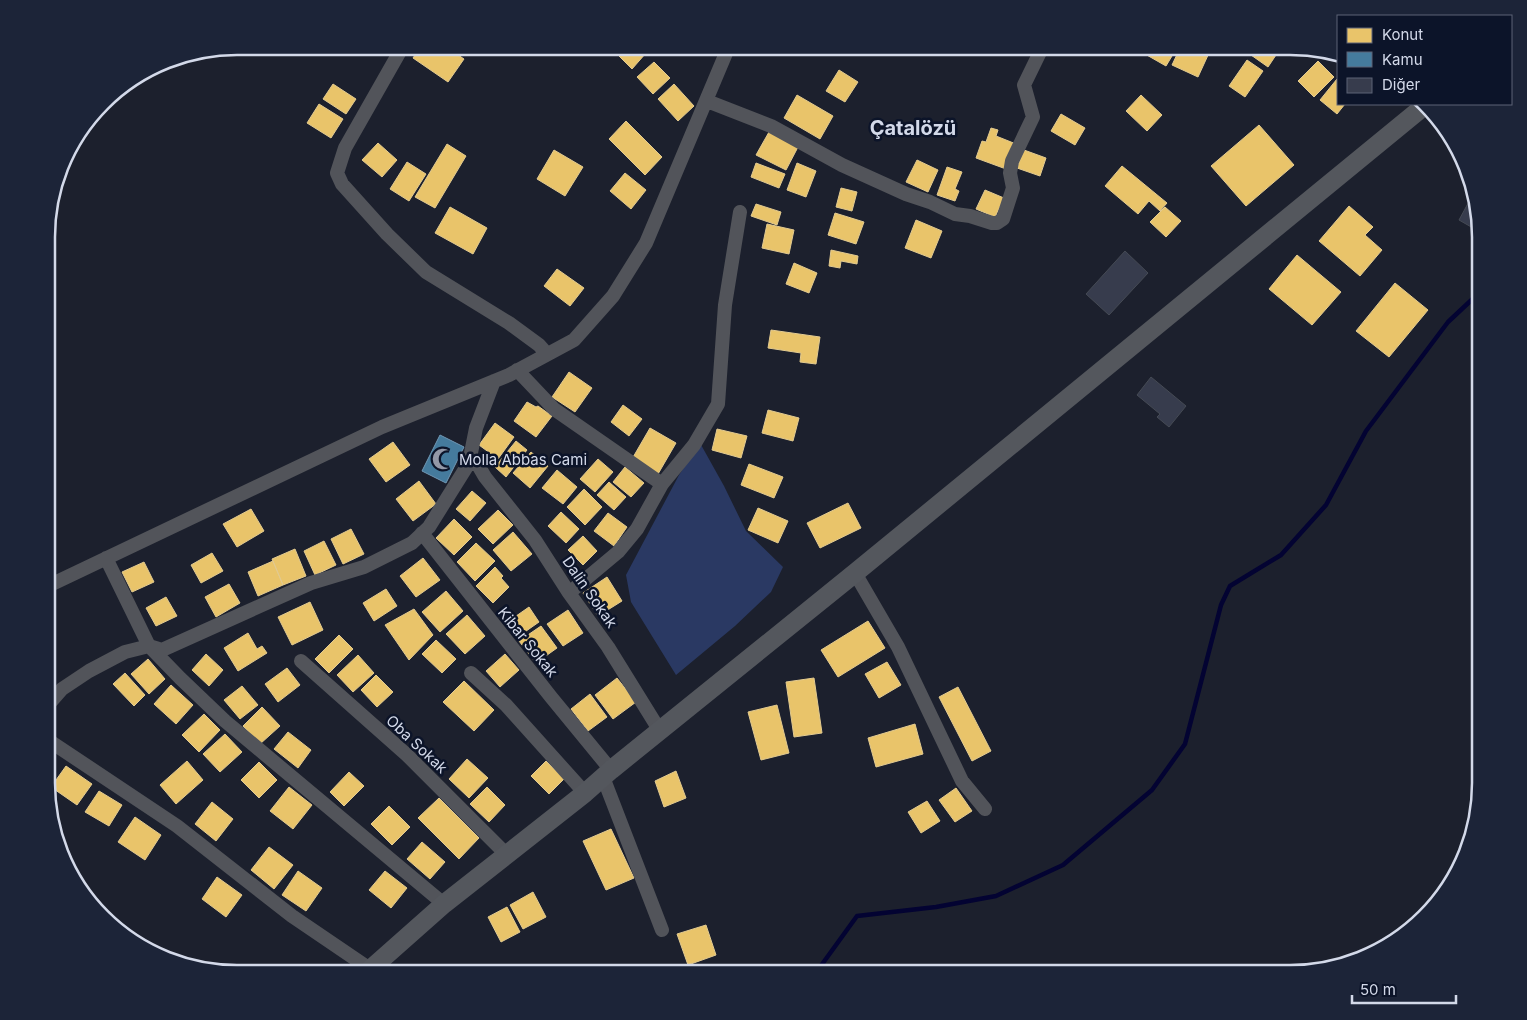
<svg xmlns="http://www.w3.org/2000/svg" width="1527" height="1020" font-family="Inter,sans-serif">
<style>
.green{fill:#2a3963}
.homes{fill:#e9c46a;stroke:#e2ca90}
.public{fill:#457b9d;stroke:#7097b4}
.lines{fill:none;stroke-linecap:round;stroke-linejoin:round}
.stream{stroke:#030332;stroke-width:4.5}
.building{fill:#373c4d;stroke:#454a54}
.street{stroke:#52545a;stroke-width:14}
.secondary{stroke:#54575d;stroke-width:19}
.labels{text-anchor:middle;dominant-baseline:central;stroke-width:5;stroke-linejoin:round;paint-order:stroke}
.poi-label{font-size:15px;fill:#d3d9e9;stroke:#0c1429;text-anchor:start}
.street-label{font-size:15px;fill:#d3d9e9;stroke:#0c1429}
.district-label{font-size:20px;font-weight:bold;fill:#d3d9e9;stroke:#0c1429}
.rim{fill:none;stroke:#d3d9e9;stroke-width:2.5}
</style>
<rect width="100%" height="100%" fill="#1c202d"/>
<path class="green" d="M700,443L724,486L746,531L783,567L771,592L735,626L676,675L631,602L626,575L679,475Z"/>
<path class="homes" d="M421,46H445L464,59L448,82L413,58Z
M617,46H639L646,53L632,69L613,50Z
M862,46H880L875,54Z
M1150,46H1178L1166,66L1145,54Z
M1181,46H1194L1209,53L1198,77L1172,65Z
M1257,46H1282L1268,67L1251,55Z
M1247,60L1263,71L1245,97L1229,86Z
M1318,61L1334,77L1314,97L1298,81Z
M654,62L670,78L653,94L637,77Z
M839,70L858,82L845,102L826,91Z
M1337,79L1338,104H1345L1337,114L1320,100Z
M333,84L356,99L346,114L323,99Z
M674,84L694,106L678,121L658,99Z
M797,95L833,116L820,139L784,118Z
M1141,95L1162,115L1147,131L1126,111Z
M319,104L343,119L331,138L307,123Z
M1061,114L1085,128L1075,145L1051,131Z
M626,121L662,157L645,175L609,139Z
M1259,125L1294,165L1246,206L1211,166Z
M991,128L998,130L996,136L1016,144L1006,169L976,158L982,141L986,142Z
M769,132L798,147L786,170L756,155Z
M378,143L397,160L382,177L362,160Z
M447,144L466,156L435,208L415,197Z
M554,150L583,167L565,196L537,179Z
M1024,150L1046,158L1040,176L1017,168Z
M917,160L938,170L928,192L906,182Z
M407,162L426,174L409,201L390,189Z
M756,163L785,174L779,188L751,177Z
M797,163L816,171L806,197L787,190Z
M1122,166L1167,203L1160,211L1149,201L1138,214L1105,186Z
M947,167L962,172L955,189L959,191L955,201L937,195Z
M625,173L646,190L631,209L610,191Z
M841,188L857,192L852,211L836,207Z
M985,190L1004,198L995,217L976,209Z
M756,204L781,212L777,225L751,216Z
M1349,206L1373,227L1365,235L1382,250L1360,276L1319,241Z
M450,207L487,228L473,254L435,233Z
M1165,207L1181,221L1166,237L1150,222Z
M835,213L864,222L856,244L828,235Z
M916,220L942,231L931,258L905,248Z
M767,224L794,230L789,254L762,248Z
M831,250L858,256L857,264L841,261L840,268L829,266Z
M1297,255L1341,292L1312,325L1269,289Z
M794,263L817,273L809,293L786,284Z
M557,269L584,288L570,306L544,286Z
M1395,283L1428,310L1389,357L1356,331Z
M771,330L820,337L816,364L800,362L801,353L768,348Z
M569,372L592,388L575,412L552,397Z
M527,402L536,407L538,406L552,416L536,437L514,421Z
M623,405L642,419L629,436L611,422Z
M768,410L799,418L793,441L762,433Z
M495,423L514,437L498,459L479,445Z
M650,428L676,443L658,474L632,459Z
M717,429L747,436L741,458L712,450Z
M516,441L527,450L506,477L495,467Z
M393,442L410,465L386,482L369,459Z
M531,452L548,466L530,488L513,473Z
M598,459L613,472L595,492L580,479Z
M749,464L783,477L774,498L741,485Z
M625,467L644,483L631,497L613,482Z
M557,470L577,487L563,504L542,488Z
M419,481L436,504L413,521L396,499Z
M609,482L626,497L614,510L597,495Z
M584,489L602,507L585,525L567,507Z
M472,491L486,503L470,521L456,509Z
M848,503L861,528L820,548L807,523Z
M758,508L788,521L778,543L748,530Z
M251,509L264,531L237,547L223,524Z
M498,510L513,525L493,544L478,529Z
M561,512L579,529L566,543L548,526Z
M608,513L627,527L614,546L594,531Z
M454,519L472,537L454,555L436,538Z
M351,529L364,554L343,564L331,539Z
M513,532L532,554L511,571L493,550Z
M583,536L597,551L583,565L568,550Z
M324,541L336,565L315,575L304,551Z
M476,543L495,561L475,581L457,562Z
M295,549L306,576L283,585L272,559Z
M212,553L223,571L201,583L191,565Z
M423,558L440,580L416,597L400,576Z
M273,561L283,585L258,596L248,572Z
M144,562L154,582L132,592L122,572Z
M495,567L503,576L501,578L509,587L493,603L476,586Z
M607,577L622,601L598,616L583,593Z
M229,584L240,603L216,617L205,597Z
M386,589L397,606L374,621L363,603Z
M446,591L463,611L440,632L422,612Z
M166,597L177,616L156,626L146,608Z
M310,602L323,630L292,645L278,617Z
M529,607L539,622L519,636L509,621Z
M414,609L433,635L409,660L385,625Z
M568,610L583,633L563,646L547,624Z
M467,615L485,636L465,654L446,634Z
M868,621L885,648L838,677L821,650Z
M541,626L557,648L536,663L519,641Z
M248,633L257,649L262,646L267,653L238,671L224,648Z
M339,635L353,649L329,673L315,659Z
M436,640L456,659L442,673L422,654Z
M206,654L223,670L209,686L192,670Z
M505,654L519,670L500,687L486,671Z
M358,655L374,673L353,692L337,675Z
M148,659L165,679L149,694L131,674Z
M887,662L901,685L879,698L865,674Z
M287,668L300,685L278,702L265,684Z
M125,673L145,695L134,706L113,684Z
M376,675L393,692L377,707L361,690Z
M617,678L636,702L613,719L595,695Z
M814,678L822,733L794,737L786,682Z
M464,681L494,710L474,731L443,702Z
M171,685L193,705L176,724L154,704Z
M242,686L258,705L240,719L224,700Z
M958,687L991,751L972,761L939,697Z
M590,694L607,717L588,731L571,709Z
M777,705L789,753L761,760L748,712Z
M262,707L280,726L260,744L243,726Z
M204,714L220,730L199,752L182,735Z
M915,724L923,754L876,767L868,738Z
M288,732L311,750L298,768L274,749Z
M225,734L242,752L220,772L203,754Z
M467,759L488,778L469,798L449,779Z
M187,761L203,780L176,804L160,785Z
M546,761L564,779L549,794L531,776Z
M259,762L277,780L259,798L241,780Z
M66,766L92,784L77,805L51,787Z
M676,771L686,798L664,807L655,781Z
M349,772L364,786L344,806L330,792Z
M289,787L312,805L293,829L270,811Z
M487,787L505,805L489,822L470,804Z
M956,788L972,811L955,822L939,800Z
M99,791L122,805L109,826L85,812Z
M439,798L479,838L459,859L418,818Z
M927,801L940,821L921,833L908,812Z
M212,802L233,819L216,841L195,824Z
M389,806L410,827L392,845L371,824Z
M135,817L161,835L145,860L118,842Z
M611,829L634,878L606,890L583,841Z
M422,842L445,862L430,879L407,859Z
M269,847L293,865L274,889L251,870Z
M298,871L322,888L306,911L282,895Z
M385,871L407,888L391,908L369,890Z
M217,877L242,895L226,917L202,899Z
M533,892L546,917L523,929L510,905Z
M507,907L520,932L501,942L488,917Z
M706,925L716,955L688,965L677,934Z"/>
<path class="public" d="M440,435L464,447L446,483L422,471Z"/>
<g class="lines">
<path class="stream" d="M729,974L737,970L741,974
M815,974L857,916L936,907L996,896L1063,865L1152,790L1185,744L1221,605L1230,586L1281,555L1326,505L1366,431L1448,322L1480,292"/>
</g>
<path class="building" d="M1472,196L1480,225V232L1459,220Z
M1125,251L1148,273L1109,315L1086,294Z
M1151,377L1186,406L1169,427L1157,417L1160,414L1137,395Z"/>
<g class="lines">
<path class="street" d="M403,46L345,148L337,173L342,184L387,234L426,272L509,323L539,345L547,354
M707,101L771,126L842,165L906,194L930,202L955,214L970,216L992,223H997L1003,219L1013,188L1010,173L1012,161L1033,117L1024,85L1043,46
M517,370L554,409L662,484
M469,463L476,428L494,381
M422,533L551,697L611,770
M106,558L149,646L180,678L225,721L444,904
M855,573L898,647L962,781L985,809
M48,586L382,427L509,375L574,340L613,296L646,243L729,46
M569,593L618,552L637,529L662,484L694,445L718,404L725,305L740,212
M301,661L407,755L507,855
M471,673L506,705L585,793
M48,705L62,689L89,671L125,652L149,646L162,650L311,583L364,567L412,543L429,527L469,463L478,465L485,477L535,540L569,593L608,647L660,731
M48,740L177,826L292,916L370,969
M603,777L662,930"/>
<path class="secondary" d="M365,974L444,904L585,793L611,770L855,573L1423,107"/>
</g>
<defs>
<g id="mosque-bare" transform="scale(1.725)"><path d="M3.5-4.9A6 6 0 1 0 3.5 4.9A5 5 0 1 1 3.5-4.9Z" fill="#9398a7" stroke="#0c1429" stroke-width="2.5" paint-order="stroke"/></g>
</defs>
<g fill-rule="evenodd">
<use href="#mosque-bare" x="443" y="459"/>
</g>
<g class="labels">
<g class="poi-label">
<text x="459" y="459">Molla Abbas Cami</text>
</g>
<g class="street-label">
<text transform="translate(590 592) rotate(55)">Dalin Sokak</text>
<text transform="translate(528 642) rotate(51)">Kibar Sokak</text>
<text transform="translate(417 744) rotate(43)">Oba Sokak</text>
</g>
<g class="district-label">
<text x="913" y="128">Çatalözü</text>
</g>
</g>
<path d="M0 0H1527V1020H0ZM237 55H1290A182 182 0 0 1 1472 237V783A182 182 0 0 1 1290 965H237A182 182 0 0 1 55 783V237A182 182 0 0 1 237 55Z" fill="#1c2438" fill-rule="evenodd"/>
<path class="rim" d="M237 55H1290A182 182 0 0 1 1472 237V783A182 182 0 0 1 1290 965H237A182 182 0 0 1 55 783V237A182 182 0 0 1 237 55Z"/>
<rect x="1337" y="15" width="175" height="90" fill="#0c1429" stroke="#5c6376"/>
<rect x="1347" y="28" width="25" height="15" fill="#e9c46a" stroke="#5c6376"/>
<text x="1382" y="40" font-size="15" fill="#d3d9e9">Konut</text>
<rect x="1347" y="52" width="25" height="15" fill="#457b9d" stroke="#5c6376"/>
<text x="1382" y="65" font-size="15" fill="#d3d9e9">Kamu</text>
<rect x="1347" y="78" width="25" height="15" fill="#373c4d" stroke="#5c6376"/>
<text x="1382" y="90" font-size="15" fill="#d3d9e9">Diğer</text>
<path d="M1352 995v8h104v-8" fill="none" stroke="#d3d9e9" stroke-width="2.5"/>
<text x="1360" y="995" font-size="15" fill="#d3d9e9" stroke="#0c1429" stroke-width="4" paint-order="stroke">50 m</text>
</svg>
